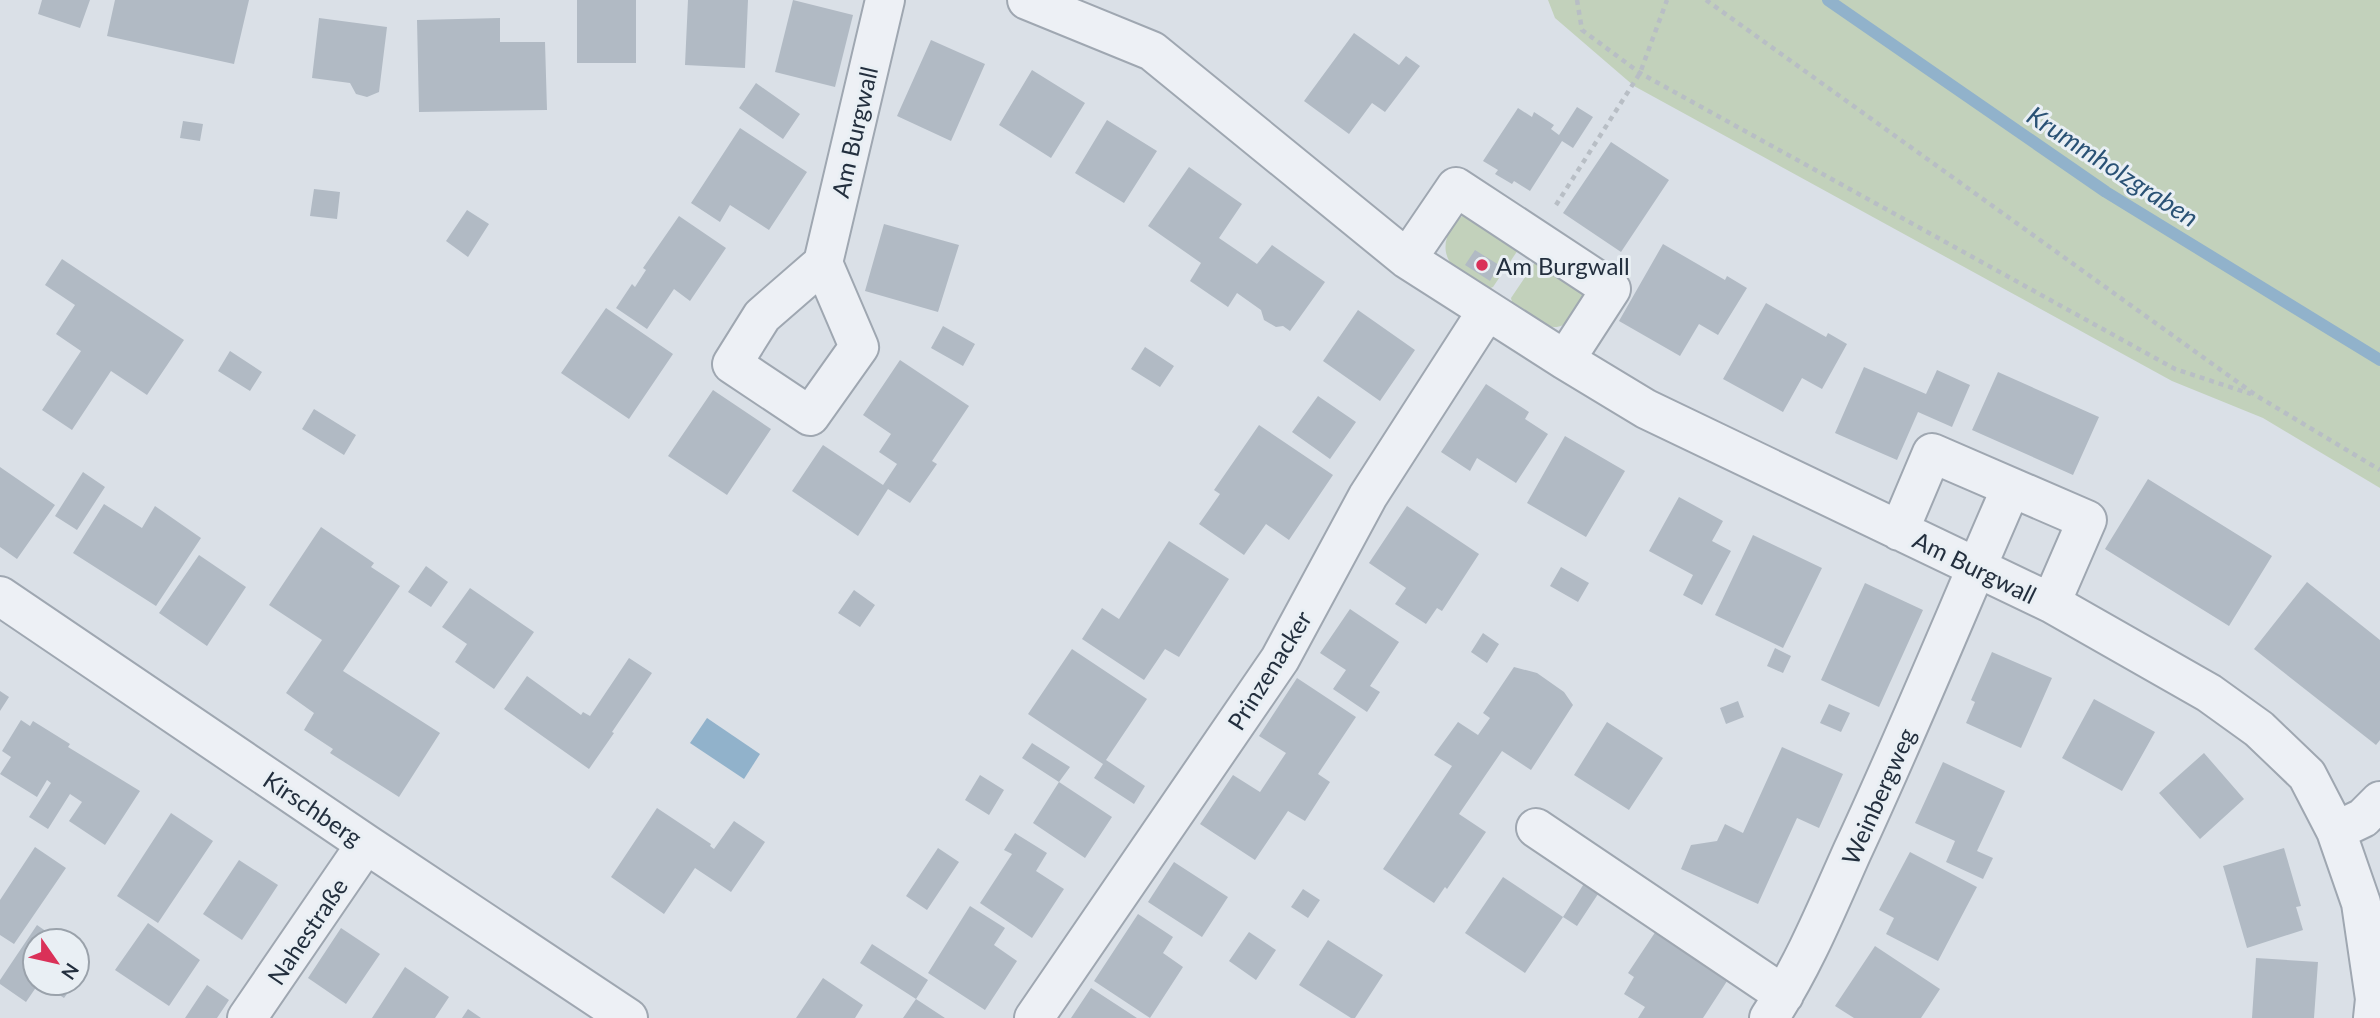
<svg xmlns="http://www.w3.org/2000/svg" width="2380" height="1018" font-family="Lato,sans-serif">
<style>
.green{fill:#c2d1bb}
.water{fill:#91b2cb}
.lines{fill:none;stroke-linecap:round;stroke-linejoin:round}
.stream{stroke:#91b2cb;stroke-width:12}
.building{fill:#b1bac4}
.minor-casing{stroke:#9fa7b1;stroke-width:42}
.path{stroke:#b8bec5;stroke-width:4.5;stroke-dasharray:5 5;stroke-linecap:butt}
.minor{stroke:#edf0f5;stroke-width:38}
.poi-dot{fill:#da3158;stroke:#e9eff4;stroke-width:2.5}
.labels{text-anchor:middle;dominant-baseline:central;stroke-width:6;stroke-linejoin:round;paint-order:stroke}
.street-label{font-size:24px;fill:#232f3e;stroke:#e9eff4}
.poi-label{font-size:24px;fill:#232f3e;stroke:#e9eff4;text-anchor:start}
.water-label{font-size:26px;font-style:italic;fill:#2a5275;stroke:#e9eff4}
</style>
<rect width="100%" height="100%" fill="#dae0e7"/>
<path class="green" d="M1548,0H2380V488L2263,418L2172,381L1634,86L1555,18Z
M1465,214L1518,250L1493,287L1488,289C1477,282 1462,276 1454,267C1437,250 1448,225 1465,214Z
M1536,261L1589,297C1561,341 1550,330 1513,306L1511,298Z"/>
<path class="water" d="M707,718L760,754L744,779L690,743Z"/>
<g class="lines">
<path class="stream" d="M1828,0L2106,192L2380,360"/>
</g>
<path class="building" d="M42,0H90L80,28L38,14Z
M115,0H249L234,64L107,36Z
M577,0H636V63H577Z
M688,0H748L745,68L685,65Z
M793,0L853,15L835,87L775,72Z
M319,18L387,27L379,92L367,97L356,94L350,83L312,78Z
M500,18V42H545L547,110L419,112L417,20Z
M1354,33L1399,65L1406,56L1420,66L1385,112L1372,103L1349,134L1304,101Z
M931,40L985,64L951,141L897,116Z
M1032,70L1085,103L1051,158L999,125Z
M756,83L800,114L783,139L739,108Z
M1577,107L1593,117L1573,148L1562,141L1530,191L1514,181L1512,184L1495,174L1498,170L1483,161L1518,108L1532,117L1534,112L1554,125L1551,129L1559,135Z
M1107,120L1157,151L1124,203L1075,173Z
M183,121L203,124L200,141L180,138Z
M740,128L807,172L769,230L730,205L720,222L691,203Z
M1611,142L1669,180L1621,252L1563,213Z
M1189,167L1242,204L1219,238L1257,264L1272,245L1325,282L1290,331L1283,326L1276,327L1264,320L1261,310L1237,293L1228,307L1190,281L1201,263L1148,226Z
M314,189L340,192L337,219L310,216Z
M467,210L489,224L468,257L446,241Z
M679,216L726,248L690,301L674,289L647,329L616,308L632,284L635,287L646,270L643,268Z
M884,224L959,245L938,312L865,291Z
M1663,244L1725,280L1727,276L1747,288L1718,335L1699,324L1680,356L1619,321Z
M1475,250L1499,265L1490,281L1465,265Z
M62,259L184,340L147,395L111,371L72,430L42,410L81,351L56,334L75,305L45,285Z
M1766,303L1826,337L1828,333L1847,344L1822,389L1802,378L1783,412L1723,379Z
M606,308L673,354L629,419L561,373Z
M1358,310L1415,350L1380,401L1323,361Z
M943,326L975,344L963,366L931,348Z
M1145,347L1174,366L1160,387L1131,369Z
M230,351L262,372L250,391L218,371Z
M900,360L969,406L932,461L937,464L910,503L888,489L858,536L792,491L823,445L883,485L897,464L879,452L891,434L863,415Z
M1864,367L1926,394L1937,370L1970,385L1952,427L1918,412L1897,460L1835,433Z
M1998,372L2099,417L2073,475L1972,430Z
M1486,384L1529,412L1525,419L1548,434L1516,483L1477,458L1470,471L1441,452Z
M713,390L771,429L727,495L668,456Z
M1318,396L1356,422L1330,459L1292,432Z
M314,409L356,435L344,455L302,429Z
M1259,425L1333,475L1289,540L1266,524L1244,555L1199,524L1220,494L1214,490Z
M1565,436L1625,471L1586,537L1527,503Z
M0,467L55,505L17,559L0,547Z
M83,472L105,487L77,530L55,516Z
M2148,479L2272,556L2229,626L2105,549Z
M1679,497L1723,521L1712,541L1731,551L1702,605L1683,595L1693,575L1649,551Z
M104,504L142,528L155,506L201,538L156,606L73,553Z
M1407,506L1479,554L1442,611L1437,608L1426,624L1395,604L1406,588L1369,563Z
M321,527L374,563L371,567L400,586L343,671L440,733L399,797L330,753L333,749L304,730L314,713L286,693L322,640L269,605Z
M1753,535L1822,568L1783,648L1715,615Z
M1169,541L1229,579L1179,657L1165,649L1144,680L1082,639L1102,608L1119,619Z
M199,555L246,587L207,646L159,613Z
M426,566L448,582L431,607L408,592Z
M1561,567L1589,583L1578,602L1550,586Z
M2307,582L2380,640V740L2376,745L2254,649Z
M1865,583L1923,610L1879,707L1821,680Z
M470,588L534,632L494,689L455,662L467,644L442,627Z
M854,590L875,605L860,627L838,613Z
M1350,609L1399,642L1370,686L1380,692L1367,712L1333,689L1346,670L1320,653Z
M1483,633L1499,644L1487,663L1471,652Z
M1775,648L1791,656L1783,673L1767,666Z
M1072,649L1147,699L1106,760L1145,786L1134,804L1094,778L1103,764L1028,714Z
M1992,652L2052,678L2021,748L1966,723L1975,702L1971,700Z
M629,658L652,673L612,732L614,733L589,769L504,709L527,676L581,715L583,712L590,716Z
M1514,667L1537,673L1564,692L1573,705L1531,770L1502,751L1459,814L1486,832L1447,889L1445,887L1434,903L1383,869L1452,766L1434,755L1458,722L1478,735L1490,718L1483,713Z
M1297,678L1356,717L1318,774L1330,782L1305,821L1288,811L1255,860L1200,824L1233,775L1260,792L1286,753L1259,736Z
M0,691L9,697L0,711Z
M2094,699L2155,732L2122,791L2062,758Z
M1738,701L1744,717L1726,724L1720,708Z
M1829,704L1850,713L1841,732L1820,723Z
M21,720L30,726L33,721L70,744L68,747L140,791L105,845L69,821L82,802L70,794L48,829L29,817L51,783L47,780L37,797L0,774L11,757L2,751Z
M1607,722L1663,758L1629,810L1574,775Z
M1032,743L1070,767L1059,782L1022,758Z
M1782,747L1843,774L1819,828L1797,818L1758,904L1681,869L1691,845L1717,841L1725,824L1743,833Z
M2204,753L2244,799L2200,839L2159,793Z
M1943,762L2005,791L1977,851L1993,858L1983,879L1946,862L1955,841L1915,823Z
M980,775L1004,790L989,815L965,800Z
M1059,782L1112,817L1085,858L1033,823Z
M657,808L711,844L710,846L714,849L734,821L765,842L731,892L695,868L664,914L611,877Z
M171,813L213,841L158,923L117,896Z
M1015,833L1047,853L1036,871L1064,889L1032,938L980,903L1012,854L1004,850Z
M35,847L66,868L14,944L0,935V900Z
M938,848L959,862L927,910L906,896Z
M2284,848L2301,906L2296,907L2303,930L2247,948L2223,866Z
M1910,852L1977,887L1938,961L1886,934L1894,918L1879,910Z
M239,860L278,885L242,940L203,914Z
M1174,862L1228,897L1202,937L1148,902Z
M1503,877L1563,917L1525,973L1465,933Z
M1585,882L1600,891L1577,926L1563,917Z
M1303,889L1320,900L1308,918L1291,907Z
M970,906L1005,928L994,945L1017,961L985,1010L928,973Z
M1138,914L1173,937L1163,953L1183,967L1150,1018L1094,981Z
M148,923L200,960L169,1006L115,970Z
M37,925L60,941H35V983H39L26,1002L0,984V980Z
M341,928L380,954L346,1004L308,978Z
M1656,931L1729,978L1703,1018H1638L1645,1007L1624,994L1634,977L1628,973Z
M1249,932L1276,950L1256,980L1229,961Z
M1328,940L1383,975L1355,1018H1351L1299,985Z
M872,944L928,980L916,999L860,963Z
M1875,946L1940,989L1921,1018H1854L1835,1006Z
M2256,958L2318,962L2314,1018H2252Z
M77,965L84,969L77,979Z
M405,967L449,997L435,1018H372Z
M823,978L863,1005L855,1018H796Z
M41,983H75L64,998Z
M207,985L229,1000L217,1018H185Z
M1091,988L1137,1018H1071Z
M916,999L945,1018H903Z
M468,1009L481,1018H462Z"/>
<g class="lines">
<g class="minor-casing">
<path id="minor" d="M1027,0L1152,51L1407,259L1565,360L1646,409L2051,603L2209,693L2259,729L2307,775L2336,831L2361,903L2375,999L2373,1018
M1407,259L1456,187L1611,289L1565,360
M823,263L859,347L810,416L732,364L762,316L823,263L885,0
M1899,531L1932,453L2087,520L2051,603
M0,596L366,844L628,1018
M1536,828L1784,995
M2336,831L2363,818L2380,801
M247,1018L366,844
M1034,1018L1280,659L1368,496L1487,311
M1769,1018C1803,967 1827,908 1852,852C1908,732 1958,609 2011,488"/>
</g>
<path class="path" d="M1577,0L1582,30L1640,73L2175,369L2251,394
M1706,0L2257,396L2380,470
M1556,205L1640,73L1667,0"/>
<use href="#minor" class="minor"/>
</g>
<circle class="poi-dot" cx="1482" cy="265" r="7"/>
<g class="labels">
<g class="street-label">
<text transform="translate(854 132) rotate(-77)">Am Burgwall</text>
<text transform="translate(1975 567) rotate(26)">Am Burgwall</text>
<text transform="translate(1269 670) rotate(-58)">Prinzenacker</text>
<text transform="translate(1878 796) rotate(-66)">Weinbergweg</text>
<text transform="translate(313 808) rotate(34)">Kirschberg</text>
<text transform="translate(307 931) rotate(-56)">Nahestraße</text>
</g>
<g class="poi-label">
<text x="1496" y="265">Am Burgwall</text>
</g>
<g class="water-label">
<text transform="translate(2113 166) rotate(33)">Krummholzgraben</text>
</g>
</g>
<g transform="translate(56 962) rotate(124)"><circle r="33" fill="#e9eff4" stroke="#9aa2ab" stroke-width="2"/>
<path d="M0-5L12 26L0 18L-12 26Z" fill="#da3158"/>
<text y="-10" font-size="19" font-weight="bold" text-anchor="middle" fill="#232f3e">N</text>
</g>
</svg>
